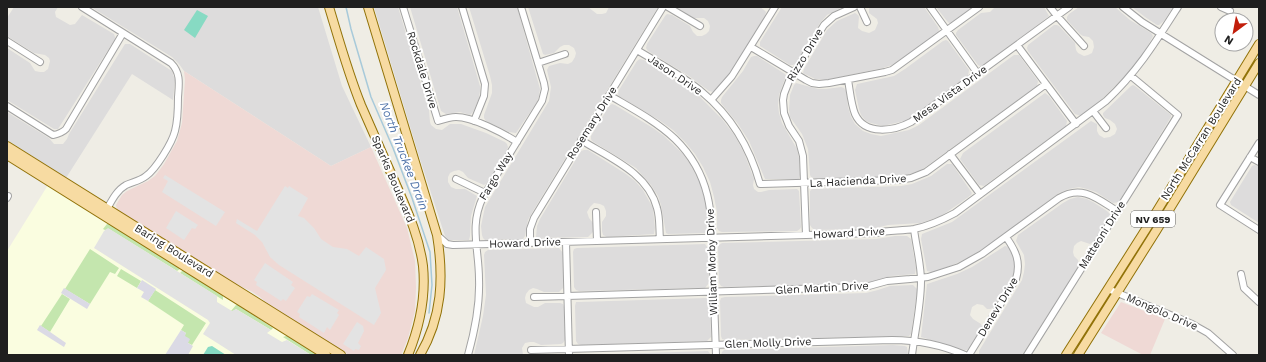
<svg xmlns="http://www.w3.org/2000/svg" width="1266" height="362" font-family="'Work Sans',sans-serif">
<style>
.residential{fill:#dddcdc}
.commercial{fill:#efd9d5}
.education{fill:#fafde0}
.grass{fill:#c4e6ae}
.pitch{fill:#87dac3}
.parking{fill:#e3e3e3}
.plaza{fill:#dbdae5}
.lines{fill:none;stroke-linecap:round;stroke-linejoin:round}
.stream{stroke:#a8cada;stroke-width:1.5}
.minor-casing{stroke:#a3a3a3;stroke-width:8}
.major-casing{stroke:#917208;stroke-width:10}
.minor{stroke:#fff;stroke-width:6}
.major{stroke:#f7dba2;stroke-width:8}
.labels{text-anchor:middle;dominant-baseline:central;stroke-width:4;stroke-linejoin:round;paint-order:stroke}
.shield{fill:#fff;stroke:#626262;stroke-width:1}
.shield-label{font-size:10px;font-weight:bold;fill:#1f1f1f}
.street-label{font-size:11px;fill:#1f1f1f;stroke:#fff}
.water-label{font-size:12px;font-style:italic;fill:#5073a9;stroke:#fff}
</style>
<rect width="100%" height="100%" fill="#efede5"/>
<path class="residential" d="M14,7H58L55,12L56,17L70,25L75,24L82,15L114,34L115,37V39L58,129H54L7,100V48L30,63L35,71L40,72H44L48,69L50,61L49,58L45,55L34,53L7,36V18Z
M91,7H318L342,86L371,147L331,166L184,71L179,64L172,57Z
M374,7H398L429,110L430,122L431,125L436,129L442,130L450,124H461L486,133L505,142L507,144L508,147L507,151L487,183L484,185L468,178L463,172L459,170L454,171L450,173L448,177V182L451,187L456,189H465L477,196L471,216L470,236L469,240H448L445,236L419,156Z
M410,7H457L480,86V91L479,98L473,112L470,115L460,112L446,114L441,111Z
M469,7H517L540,89L539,96L537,102L516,133L509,132L486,121L484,118V115L492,93V85L490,76Z
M528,7H588L597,14H602L606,13L609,7H658L533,211L528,220L525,236L523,239L485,240L483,238L482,235L481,226L485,207L549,101L551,87L547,70L549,66L560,63L568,64L572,62L575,57L576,53L574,48L569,45H564L560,47L554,53L545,55L543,54Z
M676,7H760L764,10L766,12L765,16L735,65L726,78L713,92L709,91L689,76L648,51L646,48L647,44L665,16L667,14L672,15L690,26L693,32L697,36H702L706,34L709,31L710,26L708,21L704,18H694Z
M782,7H843L827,15L820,23L796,63L793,65H790L760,46V42Z
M870,7H924L938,27L939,30L938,32L901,60L892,65L883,68L825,80L815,79L803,73L804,69L827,30L837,21L855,13L858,15L859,17L858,28L862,31L869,33L875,30L878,23L877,19L869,13V9Z
M936,7H973L951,23H949L947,21Z
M995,7H1044L1049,16L1031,30L983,65L980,66L978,65L956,35V33L958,30L981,13L990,12Z
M1079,7H1115L1130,20L1151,33L1153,36L1145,51L1126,75L1103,98L1081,116L1075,114L1028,51L1027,48L1028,45L1054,25H1057L1059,26L1075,43L1076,50L1078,53L1084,56L1088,55L1092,53L1094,47L1093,41L1089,37L1083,36L1080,34L1067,20V17L1069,14Z
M1132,7H1173L1164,21L1159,25H1157L1145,17Z
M946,40L948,41L969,70L968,76L908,120L883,126L871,123L866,121L861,115L859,109L855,90L857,84L894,76L905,69L943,41Z
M125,44H130L172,71L175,80L173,100L132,74L66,178L7,140V112L49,138L54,144H63L67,139L69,134Z
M1014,55H1019L1038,81L1037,86L920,171L902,176L816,179L811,177L810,175L808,149L802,134L790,117L789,110L790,95L794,85L796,83L818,89H826L841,87L844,88L846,91L848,107L851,117L855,124L863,131L871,134L881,136L909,130L919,125Z
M754,56H757L785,74L786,76L779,95L778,105L779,113L782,123L797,149L799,158L800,175L799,179H765L749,141L738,124L721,103V100L722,97L743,71L751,57Z
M640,59L644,60L696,93L722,119L735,136L744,153L754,179L753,185L754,189L758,192H761L769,190L797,189L799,191L801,227L800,229L797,231L722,232L719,231L717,228V212L714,197L710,182L703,167L695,154L685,142L673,130L659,120L619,96L618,94L619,90L637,61Z
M1133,85L1135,86L1171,115V117L1119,202L1113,203L1096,192L1087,189L1079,187L1069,189L1059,193L996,240L970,257L946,268L932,272L927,271L921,239L922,234L952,222L1091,121L1097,124V131L1099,135L1104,138L1110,137L1115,134L1117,129L1115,124L1110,120L1105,118L1103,115V113L1131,86Z
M1045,93L1049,96L1067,121L1066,126L984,186L979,185L960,159L963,153Z
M612,104L615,105L653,128L664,136L683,154L690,164L701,185L705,201L708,217L706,233L668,234L666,233L661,205L658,196L651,185L636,168L592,141L591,139V136L609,106Z
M584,150H588L626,174L635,181L643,190L653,208L655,228L654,234L607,237L603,235L602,231V222L606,216V211L604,206L600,204L594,203L590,207L587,212L589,218L593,223V232L588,237L538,238L536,237L537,226L540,219L581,151Z
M947,164H952L972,193L971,195L963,201L941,216L921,223L888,225L872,229L815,230L812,228L810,225V191L812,189L901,186L912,184L931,176Z
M1254,165L1259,166V223L1231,205L1230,202L1252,166Z
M1078,197L1087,199L1093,202L1107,211L1110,214V216L1093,242L1090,244L1081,241L1077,243L1074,246L1073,252L1074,256L1078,260L1079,266L1022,355H979V351L1022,280L1024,272L1025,264L1024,255L1016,241L1018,235L1063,203L1070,199Z
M895,236H907L911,239L916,268L915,274L891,276L867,283L856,284L724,287L721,286L719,283L718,247L719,245L722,243L876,239Z
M705,244L708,248L709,283L705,288L579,291L576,290L574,287L573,252L574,249L577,248Z
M1005,246L1008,247L1010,250L1014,258V272L1012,279L993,308L990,309H987L983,305L977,304L972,307L970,315L973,319L981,324L982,327L969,348L967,350H964L921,337L927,284L957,274L972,267Z
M559,248L563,253V288L559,292H544L537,289L533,288L529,290L526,294L525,298L526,303L534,307H538L545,303H560L563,304L564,307L565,340L563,343L561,344L541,345L534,342H530L525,343L522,348L523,355H474L483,316L486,295L484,255L485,252L488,250Z
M913,285L917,289V293L911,334L909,336L726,340L722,339L721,336L720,301L721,298L725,297L866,293L878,290L890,286Z
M706,298L710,301L711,337L707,341L581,345L578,344L576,341L575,306L576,302H579Z
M893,345L905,346L907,347L908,355H721L722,352L724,350Z
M708,351L711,355H579H580Z"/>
<path class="commercial" d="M184,71L331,166L371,147L407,228L415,261L416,287L415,311L408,338L401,355H349L269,305L260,297L251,291L235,284L119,211L117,209L116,205L122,195L127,191L148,181L155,176L164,164L177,141L182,123L185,80Z
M1121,302L1165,319L1150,355H1143L1101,333Z"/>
<path class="education" d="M48,185L320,355H9L7,354V251Z"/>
<path class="grass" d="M107,224H110L180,269L177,271L109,229L105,230L103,229Z
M90,249L119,268L115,274L110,272L90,304L65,289Z
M121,269L141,281L137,288L117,276Z
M183,270L221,294L223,296V300L180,273Z
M155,290L206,323L192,345L188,343L184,336L186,333L181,330L184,325L148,301Z
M62,294L70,299L50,332L41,326Z
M236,305H238L273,328L271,330L236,309L232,312L231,311Z
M286,336H288L318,355H311L283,337Z"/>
<path class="pitch" d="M197,10L208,16L195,38L184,30Z
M212,346L226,355H203L208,347Z"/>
<path class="parking" d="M165,175L225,212L216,226L162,192L168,181L163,178Z
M285,186L288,188L289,186L308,198L298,216L304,218L314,228L321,239L333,247L347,249L359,256L366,247L384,259L386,270L375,288L381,313L374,325L279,265L270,257L262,242L255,235L236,223L237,219L257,231Z
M176,211L198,225L195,229L192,228L184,240L166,228Z
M108,228L217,296V302L232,311L236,309L271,330L267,333L282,342L287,340L311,355H236L203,334L210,323L208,320L94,248L104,231Z
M265,263L293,282L291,285L295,288L286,301L283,299L281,301L256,285L257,282L254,280Z
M312,294L339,310L337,313L339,315L330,330L327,327L324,333L299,317L300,314L297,312L307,296L310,297Z
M357,322L363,326L364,331L358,343L361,346L359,350L355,349L354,351L343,344Z"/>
<path class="plaza" d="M142,280L156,289L148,301L141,297L144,292L137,288Z
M64,288L90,304L87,309L61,293Z
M40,325L66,343L64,347L37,330Z
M181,330L186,333L185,336L190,339L188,343L193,346L188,355H165Z"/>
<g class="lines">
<path class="stream" d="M346,7L351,29L371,97L393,148L412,198L430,252L432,285L429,313"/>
<g class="minor-casing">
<path id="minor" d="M82,7L171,63C181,73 179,84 178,97C178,108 178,120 175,131C172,143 156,169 146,176C140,181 132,182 126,185C117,190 112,200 107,209
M403,7L438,121C444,119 450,117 456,117C473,117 503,133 517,142
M462,7L485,84L484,96L474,121
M668,7L700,26
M860,7L867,22
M930,7L978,74
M1050,7L1057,16L1084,46
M1123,7L1142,22L1259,95
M1221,7L1230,11
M7,41L40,62
M1017,45L1076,124
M751,47L806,80L812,83L819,84L829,83L885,72L892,70L979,7
M637,50C658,63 682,75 702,92C731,116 750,148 760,184L898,180L911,178L926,172L1046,84
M538,63L565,54
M848,80C850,91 851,104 855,114C865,136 894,131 911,122L1069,7
M609,95C631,108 656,121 675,139C714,177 712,219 713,269C714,298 715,326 716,355
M711,100L732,76L775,7
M7,106L53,135C59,134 62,133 66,129L123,33
M1093,111L1106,128
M581,140C610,158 648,173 657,208C660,218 659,229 660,239
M1259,143L1220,205L1259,230
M950,154L980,194
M1250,157L1259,162
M456,179L485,193
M7,196H8L7,198
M596,212L597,241
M437,235L447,244L453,245L876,233C888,230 901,231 914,229C929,226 942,220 955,213L1106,101C1137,72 1155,43 1178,7
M806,235L803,156L799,141L789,126L784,113L783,100L784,94L789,81L824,25L834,16L854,7
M566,242L569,355
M530,243V229L534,218L663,7
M1241,274L1244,288L1259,302
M1108,289L1192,324L1208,333L1233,355
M534,297L860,287L869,286L887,281L910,279L928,277L959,267L982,254L1059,198C1082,184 1098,199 1117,211
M531,350L892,340C916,340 942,345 965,355
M468,355C475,330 480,305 479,279C479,249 469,226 483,197L542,101L545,89L544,83L521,7
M912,355C915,331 921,306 921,281C921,264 916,246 914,229
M969,355L1016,279C1021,262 1016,251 1006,237
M1027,355L1178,115L1131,76"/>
</g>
<g class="major-casing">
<path id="major" d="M329,7C339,40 348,73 361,105C372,130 383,155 394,180C406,208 419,235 423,266C426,296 419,328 408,355
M368,7L437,235C444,278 442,317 420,355
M7,146L341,355
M7,155L326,355
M1066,355L1146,229L1259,44
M1078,355L1156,231L1259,63"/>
</g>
<use href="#minor" class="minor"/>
<use href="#major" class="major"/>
</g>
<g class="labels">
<rect class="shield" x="1131" y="211" width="44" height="16" rx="3"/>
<g class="shield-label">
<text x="1153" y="219">NV 659</text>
</g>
<g class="street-label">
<text transform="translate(805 55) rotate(-59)">Rizzo Drive</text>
<text transform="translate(422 70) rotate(73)">Rockdale Drive</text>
<text transform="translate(675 75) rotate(34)">Jason Drive</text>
<text transform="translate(950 94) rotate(-36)">Mesa Vista Drive</text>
<text transform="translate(592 123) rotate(-58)">Rosemary Drive</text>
<text transform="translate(1201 139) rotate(-58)">North McCarran Boulevard</text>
<text transform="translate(496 176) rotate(-59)">Fargo Way</text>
<text transform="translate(393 179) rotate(67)">Sparks Boulevard</text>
<text transform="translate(858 181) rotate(-3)">La Hacienda Drive</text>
<text transform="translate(849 233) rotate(-3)">Howard Drive</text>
<text transform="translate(1102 235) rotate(-58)">Matteoni Drive</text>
<text transform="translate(525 243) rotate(-2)">Howard Drive</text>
<text transform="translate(174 251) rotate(32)">Baring Boulevard</text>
<text transform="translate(712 262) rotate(-92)">William Morby Drive</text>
<text transform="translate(822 288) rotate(-3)">Glen Martin Drive</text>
<text transform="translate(998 307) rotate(-59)">Denevi Drive</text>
<text transform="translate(1162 312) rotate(23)">Mongolo Drive</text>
<text transform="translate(768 343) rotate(-2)">Glen Molly Drive</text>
</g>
<g class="water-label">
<text transform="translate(404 156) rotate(69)">North Truckee Drain</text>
</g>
</g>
<rect width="1266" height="362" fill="none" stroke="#1f1f1f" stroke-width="16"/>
<g transform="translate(1234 32) rotate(212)"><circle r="19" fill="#ffffff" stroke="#a5a5a5"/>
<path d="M0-3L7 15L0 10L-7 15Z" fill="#c21e0b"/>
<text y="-6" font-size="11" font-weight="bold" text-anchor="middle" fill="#1f1f1f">N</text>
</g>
</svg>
